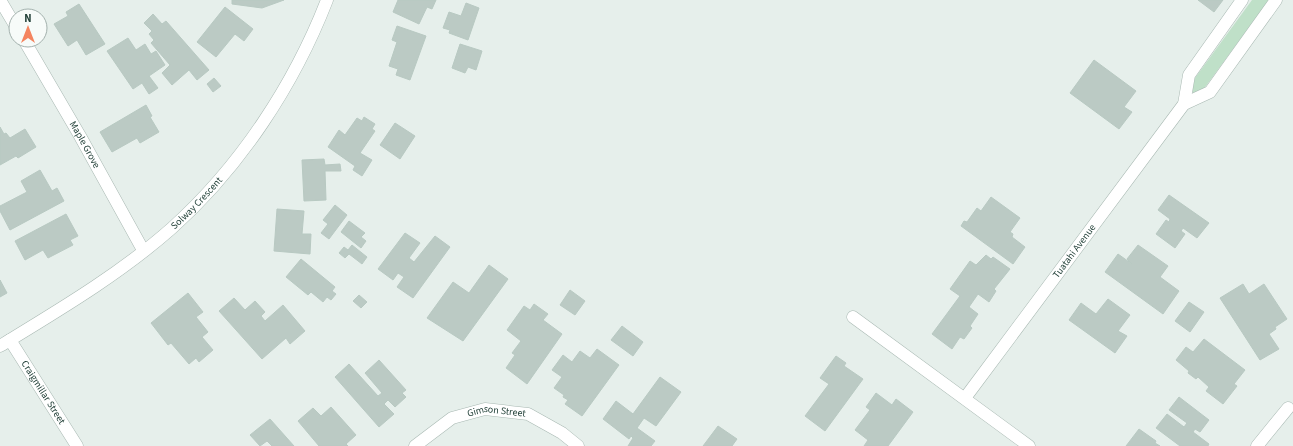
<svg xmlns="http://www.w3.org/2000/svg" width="1293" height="446" font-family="'Source Sans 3',sans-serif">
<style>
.green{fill:#bfe0c8}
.building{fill:#bbcac4;stroke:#b8c9c2}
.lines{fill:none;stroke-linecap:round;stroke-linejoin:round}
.minor-casing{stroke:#a8b8b2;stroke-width:13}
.minor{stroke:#fff;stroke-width:12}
.labels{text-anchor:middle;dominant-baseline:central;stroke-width:4;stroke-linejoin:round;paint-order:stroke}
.street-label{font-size:10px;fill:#24423a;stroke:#f7fbf9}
</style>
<rect width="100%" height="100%" fill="#e6efeb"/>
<path class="green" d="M1252,0H1269L1203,90L1194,93L1191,91L1192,82Z"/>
<path class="building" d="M232,0H284L262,8L232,4Z
M398,0H436L432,9L427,7L419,24L393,12Z
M1198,0H1223L1214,12Z
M466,3L479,8L468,40L449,33L450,30L443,28L449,12L461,16Z
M79,4L105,44L86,55L77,40L68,46L54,24L68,16L66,12Z
M225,7L253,29L244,41L235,34L216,57L197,42Z
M153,14L162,24L166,21L209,70L197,80L189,70L172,85L162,73L170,65L151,43L154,40L149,34L152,31L144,23Z
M397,26L426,36L410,80L396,75L398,69L389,66L397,42L392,40Z
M128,38L136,50L145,44L151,54L156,51L165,65L149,76L158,88L149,94L142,83L133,89L107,51Z
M460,44L482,51L476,70L468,67L465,73L452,68Z
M1094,60L1136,91L1124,107L1132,112L1119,129L1070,93Z
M214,78L221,86L213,92L207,84Z
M146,105L152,116L150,117L159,132L140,143L137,138L112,152L100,132Z
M364,117L375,124L372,129L375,131L360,153L372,160L362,176L353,170L355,166L328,147L339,130L345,135L357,118L362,121Z
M395,123L415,136L400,159L380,145Z
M0,127L4,134L6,133L10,138L25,129L36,147L18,158L16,156L0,165Z
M324,159L325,165L340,164L341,171H325L326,200L304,201L302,160Z
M40,170L52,191L57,188L64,201L10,230L0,211V206L27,192L21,181Z
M1169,195L1209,223L1197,238L1183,228L1181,231L1185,234L1175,248L1156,234L1166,220L1169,222L1170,219L1158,210Z
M991,197L1020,218L1010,232L1013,234L1012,237L1025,247L1013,264L961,226L964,221L967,222L977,208L981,211Z
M335,205L347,215L329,239L321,233L328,224L323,220Z
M277,209L304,211L302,234H311L310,254L274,251Z
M66,214L78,236L70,240L73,245L48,258L43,250L25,260L15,241Z
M349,221L365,233L361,237L366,241L361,248L341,232Z
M405,233L420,243L409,258L414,262L435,236L450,247L413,298L397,287L404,277L398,273L393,280L378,269Z
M352,245L367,257L362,264L349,254L345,258L339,253L344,247L348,250Z
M1138,245L1168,266L1160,277L1179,291L1163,314L1105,272L1118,254L1132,264L1127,259Z
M986,255L991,259L993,257L1010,269L994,289L996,291L989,302L978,294L969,307L978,314L970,326L972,328L964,339L960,337L952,349L932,334L960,296L950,289L970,261L976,265Z
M301,259L335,287L332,291L336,294L331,300L327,297L323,302L311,292L308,295L286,277Z
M489,265L508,279L463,341L427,318L453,282L469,293Z
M0,280L7,293L0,297Z
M1243,284L1249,294L1264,284L1287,319L1275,327L1276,329L1269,334L1279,349L1260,360L1220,298Z
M570,290L585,301L575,315L560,305Z
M188,293L203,312L196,317L208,332L202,337L213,350L199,362L196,358L189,364L171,343L168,345L151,323Z
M359,295L367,302L361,308L353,301Z
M234,298L245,310L255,301L265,312L261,316L265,321L283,305L305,331L290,344L286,338L262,359L219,311Z
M1108,299L1130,315L1118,331L1127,336L1115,353L1069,320L1081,303L1096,314Z
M1189,302L1204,312L1190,332L1175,321Z
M534,304L548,314L543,320L562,334L527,384L506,368L515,355L512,353L521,341L507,330L524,306L530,310Z
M622,326L643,342L633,356L611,340Z
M1204,339L1245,370L1234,384L1237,386L1223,404L1206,391L1209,387L1198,377L1196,379L1188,373L1189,371L1176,360L1186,347L1193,352Z
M597,349L619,365L582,416L565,404L568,400L563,397L564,395L554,388L562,377L552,370L563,355L572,362L580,351L590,358Z
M836,356L846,363L844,366L863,379L825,431L805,416L829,384L820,378Z
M379,360L406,390L402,393L406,397L395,407L388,400L384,404L394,414L379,427L335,377L349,364L378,396L382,393L365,373Z
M660,377L681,392L656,426L644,418L637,428L655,441L651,446H628L633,438L631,436L629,439L603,419L616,401L633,414Z
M876,393L892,405L896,399L913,412L888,446H864L868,440L855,430L870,410L866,407Z
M1179,397L1209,420L1200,432L1195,429L1193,432L1209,444L1208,446H1180L1156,428L1167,414L1184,427L1187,423L1169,410Z
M331,407L356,435L346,444L348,446H319L298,421L313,408L321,416Z
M270,419L294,446H272L267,441L260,446L250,435Z
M718,426L737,439L732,446H703Z
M1139,429L1156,441L1155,443L1160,446H1126Z"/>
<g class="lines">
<g class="minor-casing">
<g id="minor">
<path d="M0,0L16,27"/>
<path id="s1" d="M24,40L80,136L143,250"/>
<path d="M1184,104L1210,92L1276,0"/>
<path d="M853,317L1029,446"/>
<path id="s2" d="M10,340L77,446"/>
<path id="s3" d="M0,346C59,310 120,274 172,228C240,167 294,85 327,0"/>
<path id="s4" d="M965,398L1184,104L1189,75L1242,0"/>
<path id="s5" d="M415,446L452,418L485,409L528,414L562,433L578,446"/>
<path d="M1257,446L1288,408"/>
</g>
</g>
<use href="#minor" class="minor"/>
</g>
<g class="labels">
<g class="street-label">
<text stroke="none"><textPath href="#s1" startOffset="121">Maple Grove</textPath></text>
<text stroke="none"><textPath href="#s3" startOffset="244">Solway Crescent</textPath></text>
<text stroke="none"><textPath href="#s4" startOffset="183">Tuatahi Avenue</textPath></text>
<text stroke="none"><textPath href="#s2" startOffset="62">Craigmillar Street</textPath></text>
<text stroke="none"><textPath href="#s5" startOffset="92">Gimson Street</textPath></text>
</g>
</g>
<g transform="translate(28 28)"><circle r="19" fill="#f7fbf9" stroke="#a3b1ad"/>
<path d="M0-3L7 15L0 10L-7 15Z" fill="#f4845f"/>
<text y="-6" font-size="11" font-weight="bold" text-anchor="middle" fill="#24423a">N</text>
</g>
</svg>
